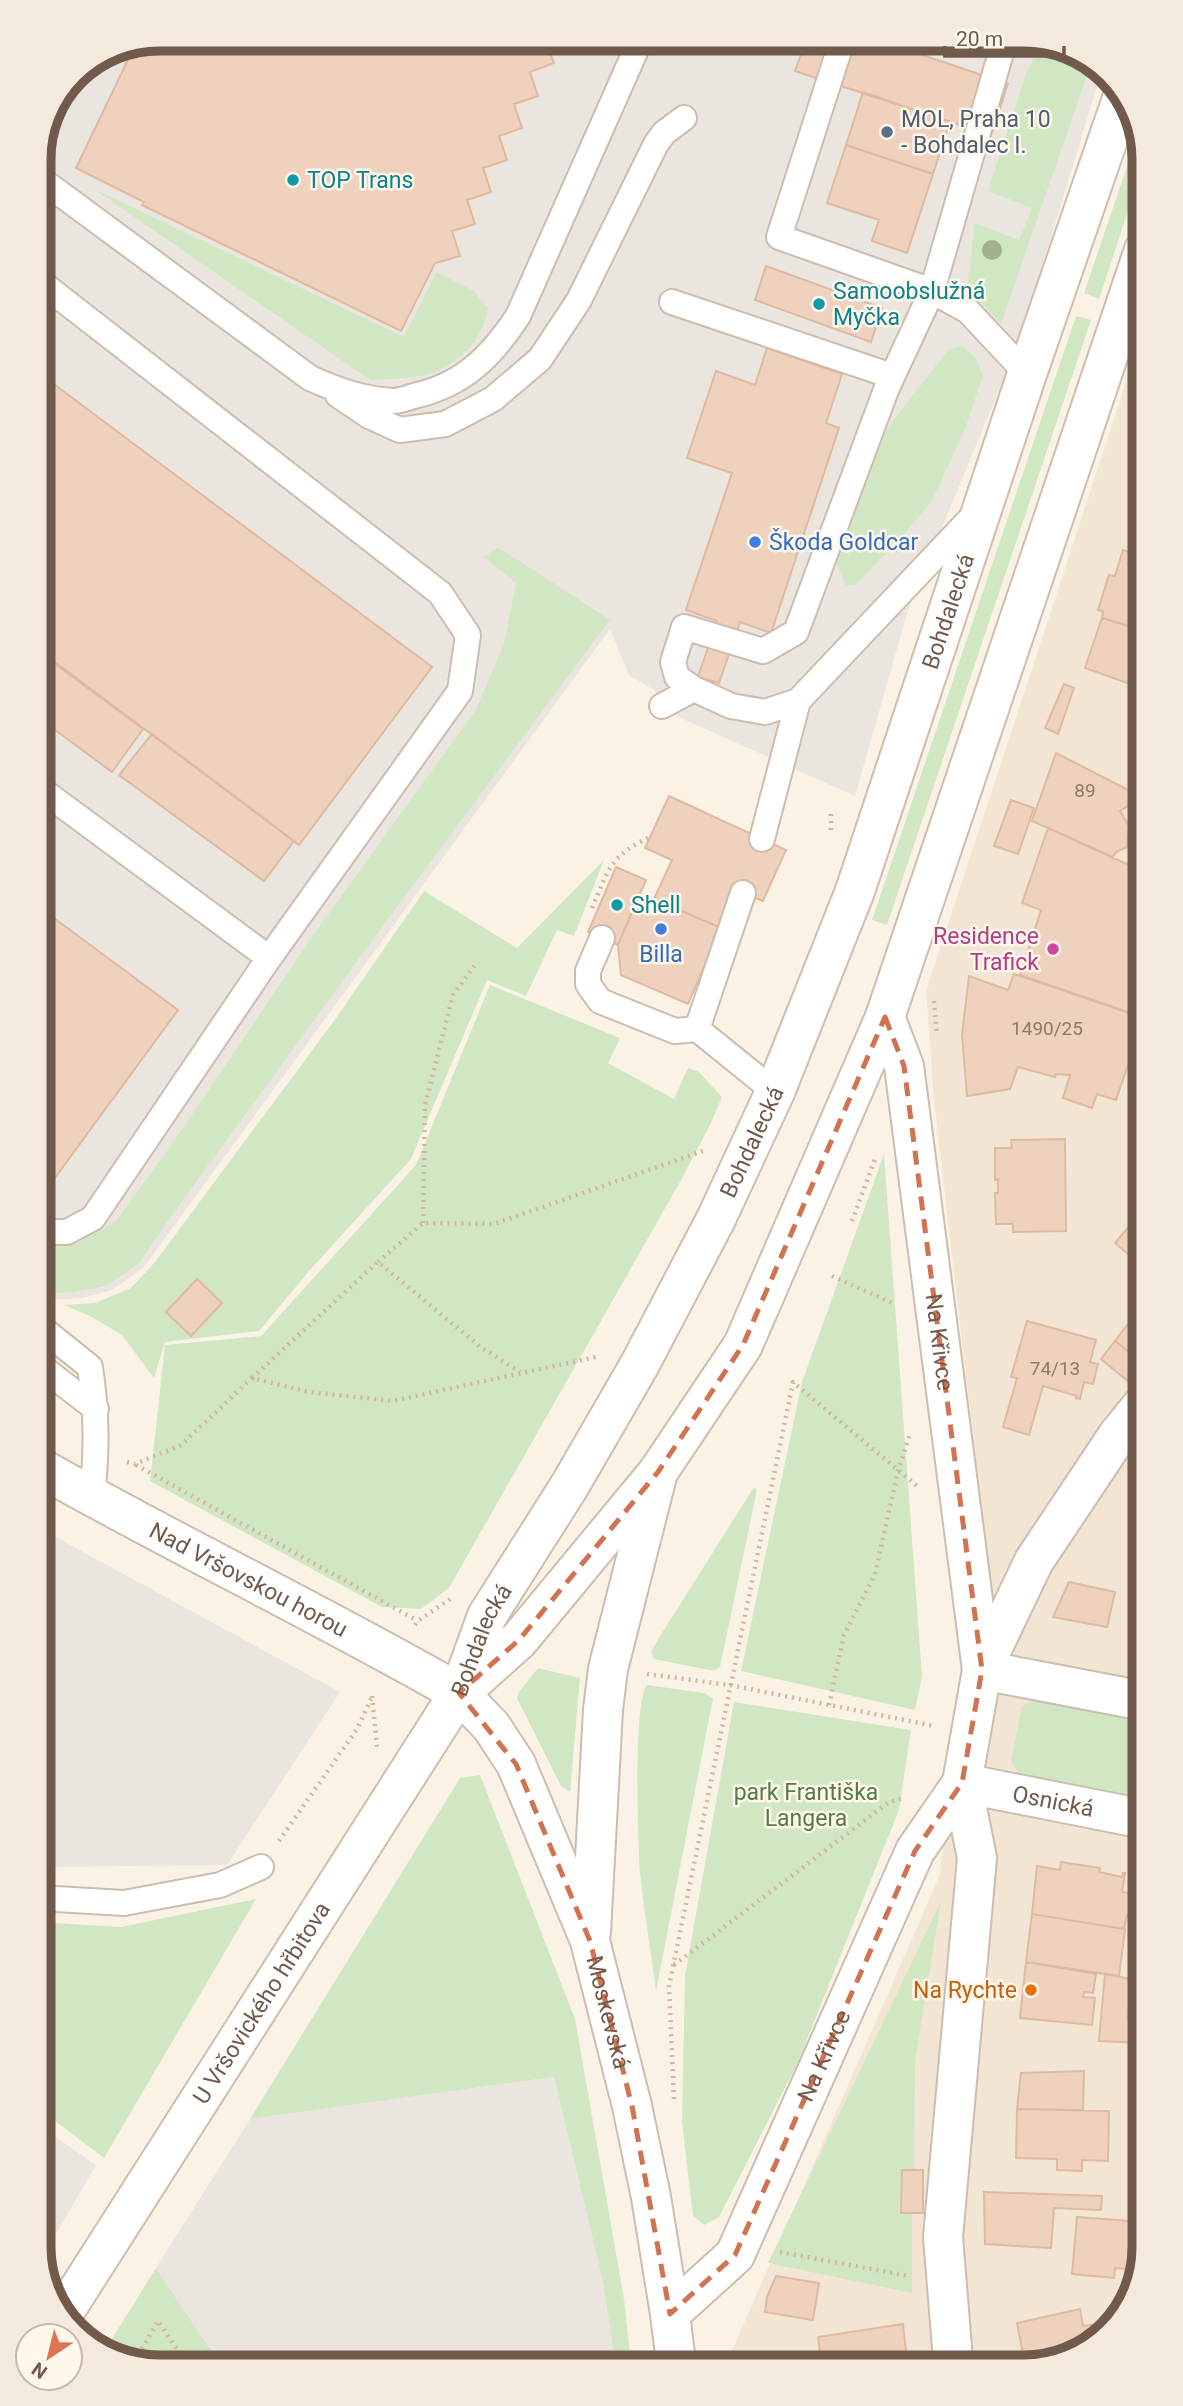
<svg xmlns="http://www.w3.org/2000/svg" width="1183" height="2406" font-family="Roboto,sans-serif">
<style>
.residential{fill:#f2e5d4}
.industrial{fill:#eae5df}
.green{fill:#d1e7c4;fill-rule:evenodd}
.building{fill:#eed2be;stroke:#dfbaa0;stroke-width:2}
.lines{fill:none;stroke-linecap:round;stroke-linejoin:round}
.service-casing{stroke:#cdbdaf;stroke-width:28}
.minor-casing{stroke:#cdbdaf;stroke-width:42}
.tertiary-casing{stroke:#cdbdaf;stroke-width:42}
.secondary-casing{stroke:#d0bdac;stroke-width:42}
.path{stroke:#d2b6a2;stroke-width:4.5;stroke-dasharray:2 5;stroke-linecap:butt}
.service{stroke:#fff;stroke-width:24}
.minor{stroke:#fff;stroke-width:38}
.tertiary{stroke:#fff;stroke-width:38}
.secondary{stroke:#fff;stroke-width:38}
.tree{fill:#9fb18f}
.marked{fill:none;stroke:#d17251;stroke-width:5;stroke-dasharray:14 9;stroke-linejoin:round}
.service-dot{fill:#5c6f8a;stroke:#fef7ea;stroke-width:2.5}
.culture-dot{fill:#0f9aa8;stroke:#fef7ea;stroke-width:2.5}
.shop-dot{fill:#3f7fe0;stroke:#fef7ea;stroke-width:2.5}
.hotel-dot{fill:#d1479c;stroke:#fef7ea;stroke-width:2.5}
.food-dot{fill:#e8710a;stroke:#fef7ea;stroke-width:2.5}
.labels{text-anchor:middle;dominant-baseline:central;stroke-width:5;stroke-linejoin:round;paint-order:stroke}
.number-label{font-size:19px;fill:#907868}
.service-label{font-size:23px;fill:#4e5e75;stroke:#fef7ea;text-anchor:start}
.culture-label{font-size:23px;fill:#0d838f;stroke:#fef7ea;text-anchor:start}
.shop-label{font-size:23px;fill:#366cbe;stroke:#fef7ea;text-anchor:start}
.street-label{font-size:23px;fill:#715a4c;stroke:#fef7ea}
.hotel-label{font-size:23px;fill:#b23c85;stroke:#fef7ea;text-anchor:end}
.park-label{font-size:23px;fill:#557b48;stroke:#fef7ea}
.food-label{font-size:23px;fill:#c56008;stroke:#fef7ea;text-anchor:end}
.rim{fill:none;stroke:#715a4c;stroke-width:9}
</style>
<rect width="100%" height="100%" fill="#faf3e5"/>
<path class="residential" d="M1144,328V2248L1124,2314L1070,2358L727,2362L939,1877L985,1538L934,1101L926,991Z"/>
<path class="industrial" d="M1032,39L1097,63L1102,70L1020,339L908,610L855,796L674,715L654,690L629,675L610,629L144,1267L112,1290L82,1298L52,1300L39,1291V151L74,73L113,48Z
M39,1528L340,1692L227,1865L39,1867Z
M554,2077L603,2282L615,2363L222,2367L156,2268L250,2119Z
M39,2125L96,2165L41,2260L39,2247Z"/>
<path class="green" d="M1042,43L1092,61L1001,324L967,288L975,223L1019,240L1032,208L988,191L1027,71Z
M1139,131L1144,163L1099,299L1084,293Z
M94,189L404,337L436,272L474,291L488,309C482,340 460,364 429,374C411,379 389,379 370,380Z
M1076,316L1091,320L887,925L872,920Z
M962,346L975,357L983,376L965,429L932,501L901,538L855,585H846L836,564L888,427L949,349Z
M498,547L610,620L385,923L177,1208L140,1262L106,1286L74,1292L53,1293L39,1285V1248L74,1245L116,1221L170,1147L316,931L475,711L504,644L516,583L484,557Z
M604,860L574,936L557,930L526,996L487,980L411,1159L309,1271L259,1331L165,1342L154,1378L122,1335L92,1317L64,1305L95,1303L131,1288L155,1262L334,1021L424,891L517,948ZM197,1279L222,1303L191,1336L166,1312Z
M490,985L620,1038L608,1063L674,1099L688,1068L699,1072L722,1097L710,1125L680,1182L449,1588L421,1609L382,1607L150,1481L165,1345L261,1336L416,1165Z
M884,1154L922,1676L915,1710L741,1671L802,1382Z
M754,1487L757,1490L720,1667L714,1671L654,1659L651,1652L657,1641Z
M538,1668L580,1678L570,1792L561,1786L517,1698L519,1692Z
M647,1685L704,1693L713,1698L656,1991C651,1951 644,1912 640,1873C638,1846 633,1700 647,1685Z
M1043,1696L1144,1715V1804L1022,1779L1011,1762L1022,1706Z
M734,1702L911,1730L899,1810L798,2062L719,2217L704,2225L693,2216L682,2122L685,1975Z
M480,1775L575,2019L624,2299L631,2363H615L603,2282L554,2077L250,2119L460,1778Z
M256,1899L104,2158L39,2109V1922L121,1927Z
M941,1901L915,2060L914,2170H902L901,2213H912V2293L768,2263Z
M156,2268L222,2367H151L105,2350Z"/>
<path class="building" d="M878,40L1008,84L991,135L795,71L806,41Z
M546,43L554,63L530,72L538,96L514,104L522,128L499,136L507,160L483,168L491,192L467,200L475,224L452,231L460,256L435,263L401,331L142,205L144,202L76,168L134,47Z
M863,92L950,122L933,174L846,145Z
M846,145L933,174L907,253L872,241L879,220L827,203Z
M766,266L882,308L871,342L755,300Z
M767,348L842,374L826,423L839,428L771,633L740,622L719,683L698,677L717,621L686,610L732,473L687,458L716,371L755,385Z
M39,373L432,667L299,845L39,650Z
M1123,550L1144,557V630L1102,618L1103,611L1098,610L1109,575L1115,576Z
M1102,618L1144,631V650L1130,684L1085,668Z
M39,652L143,729L112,772L39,718Z
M1064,684L1074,688L1058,734L1045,728Z
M152,734L294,841L264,881L119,775Z
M1056,753L1134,793L1132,798L1134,802L1120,811L1129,826L1127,847L1116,852L1113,857L1032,821Z
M669,796L786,850L763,901L736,890L721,928L654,899L672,860L645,848Z
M1011,800L1034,808L1018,854L994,846Z
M1048,828L1144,872V916L1137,939L1144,942V962L1128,1012L1020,975L1041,910L1022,903Z
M616,867L646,880L618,945L588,932Z
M639,895L653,901L654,899L721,928L688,1004L621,975L618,945Z
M39,907L178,1010L46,1190L39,1184Z
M1014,974L1144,1018L1116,1100L1097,1094L1092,1108L1063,1098L1070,1075L1056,1074L1055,1077L1018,1067L1010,1089L967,1096L962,1035L969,976L1008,990Z
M1065,1139L1066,1231L1013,1232V1224H996L995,1193H998V1179L995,1180V1148H1012L1011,1140Z
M1144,1209V1268L1115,1243Z
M197,1279L222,1303L191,1336L166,1312Z
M1027,1321L1096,1340L1090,1362L1098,1364L1093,1384L1084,1382L1080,1399L1076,1398L1077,1396L1043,1386L1029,1435L1003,1427L1017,1378L1011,1377Z
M1128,1324L1144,1337L1143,1363L1115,1341Z
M1115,1341L1143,1363L1129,1382L1101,1359Z
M1144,1460V1485L1132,1479Z
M1069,1582L1115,1592L1107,1627L1053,1617Z
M1139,1597L1144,1598V1627L1133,1626Z
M1061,1862L1100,1868L1099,1872L1122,1877L1123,1873H1125L1122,1892L1144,1896V1918L1127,1915L1124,1929L1032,1914L1037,1866L1060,1870Z
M1032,1914L1125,1929L1119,1976L1026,1962Z
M1026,1962L1096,1974L1093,1993L1084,1992L1083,1997L1095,1998L1092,2025L1020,2018Z
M1105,1974L1131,1979L1128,2018L1144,2020V2043L1099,2041Z
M1084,2071L1083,2110L1017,2109L1021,2073Z
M1017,2109L1109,2111L1108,2161L1082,2160V2171L1057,2170V2159L1016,2158Z
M902,2170H923V2213H901Z
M984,2192L1102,2196L1101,2210L1054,2208L1051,2248L985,2244Z
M1077,2217L1144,2222V2248L1138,2270L1115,2268L1114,2278L1072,2274Z
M776,2276L819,2283L813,2320L765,2312L767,2297Z
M1080,2309L1083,2326L1092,2325L1094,2336L1086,2338L1087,2345L1070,2358L1024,2359L1017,2323Z
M903,2324L907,2360L821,2361L818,2337Z"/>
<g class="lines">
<g class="service-casing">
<path id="service" d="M1005,39L932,291L968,311L1027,374
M39,178L310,378C336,390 365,400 393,401C400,401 407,398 414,396C463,385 491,357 518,316L639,43
M39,281L440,593L468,635L460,691L269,958
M672,302L892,376
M338,395L369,416L400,430L445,424L493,399L540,359L579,300L656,144L664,133L684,118
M798,701L765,712L731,706L694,689L677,677L673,662L684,627L763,651L796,632L886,390L932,291L779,237L842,41
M662,706L694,689
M762,839L798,701L974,515
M743,893L697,1029L775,1092
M602,938L588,971V984L600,1001L675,1031L697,1029
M39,1232H67L93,1218L269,958L39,788
M39,1326L90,1367C97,1413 97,1451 92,1497
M39,1365L96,1409
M39,1898L124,1903L220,1885L261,1867"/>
</g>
<g class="minor-casing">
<g id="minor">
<path id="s1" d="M885,1017L904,1066L982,1670L1144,1701"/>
<path id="s2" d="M39,1467C177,1545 321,1614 459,1693"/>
<path id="s3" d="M962,1783L1144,1819"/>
<path id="s4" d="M670,2314L735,2255L915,1851L962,1783"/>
<path d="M953,2360L943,2237L977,1858L962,1783L982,1670L1034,1561L1118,1435L1144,1403"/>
</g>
</g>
<g class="tertiary-casing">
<g id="tertiary">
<path id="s5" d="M459,1693L491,1726L516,1764L590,1941L632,2106L651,2197L670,2314L676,2362"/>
<path d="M591,1932L603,1710L608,1669L658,1472"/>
</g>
</g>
<g class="secondary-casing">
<g id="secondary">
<path d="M461,1692L519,1640L658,1472L743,1345L885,1017L1144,250"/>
<path id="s6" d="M63,2314L459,1693L487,1616L570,1485L640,1364L716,1219L775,1092L855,891L1027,374L1123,96"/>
</g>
</g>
<path class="path" d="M831,830V810
M592,908C608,870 611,855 650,837
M934,1001L937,1034
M852,1221L875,1159
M423,1223L425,1105L453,995L474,966
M378,1262L423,1223L494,1224L703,1151
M832,1276L895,1304
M252,1378L378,1262L482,1348L520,1372
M39,1418L56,1428
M127,1462L135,1464L181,1445L252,1378L309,1392L392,1401L596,1357L594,1360
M136,1465L418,1621
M415,1625L418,1621L450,1599
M647,1674L730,1685L934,1726
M372,1696L377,1747
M829,1705L844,1635L875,1574L898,1471L910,1434
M279,1841L357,1729L371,1699
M674,1965L889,1802L904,1798
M674,2099L669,1986L793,1382L917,1486
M780,2252L909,2276
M135,2361L158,2321L189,2367"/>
<use href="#service" class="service"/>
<use href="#minor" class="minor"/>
<use href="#tertiary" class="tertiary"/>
<use href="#secondary" class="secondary"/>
</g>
<circle class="tree" cx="992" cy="250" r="10"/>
<path class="marked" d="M885,1017L904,1066L982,1670L962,1783L915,1851L735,2255L670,2314L632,2106L590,1941L516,1764L459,1693L519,1640L658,1472L743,1345Z"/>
<circle class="service-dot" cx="887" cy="132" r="7"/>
<g class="culture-dot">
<circle cx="293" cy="180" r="7"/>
<circle cx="819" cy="304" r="7"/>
<circle cx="617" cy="905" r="7"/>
</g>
<g class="shop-dot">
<circle cx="755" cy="542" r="7"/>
<circle cx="661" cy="929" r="7"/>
</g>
<circle class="hotel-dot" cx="1053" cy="949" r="7"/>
<circle class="food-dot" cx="1031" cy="1990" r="7"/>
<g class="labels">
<g class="number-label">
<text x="1085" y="790">89</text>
<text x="1047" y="1028">1490/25</text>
<text x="1055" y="1368">74/13</text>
</g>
<g class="service-label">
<text x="901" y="119">MOL, Praha 10<tspan x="901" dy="26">- Bohdalec I.</tspan></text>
</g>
<g class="culture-label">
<text x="307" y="180">TOP Trans</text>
<text x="833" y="291">Samoobslužná<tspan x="833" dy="26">Myčka</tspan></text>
<text x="631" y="905">Shell</text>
</g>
<g class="shop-label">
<text x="769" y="542">Škoda Goldcar</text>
<text x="661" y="954" text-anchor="middle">Billa</text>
</g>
<g class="street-label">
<text stroke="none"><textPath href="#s6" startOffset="1928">Bohdalecká</textPath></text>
<text stroke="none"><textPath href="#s6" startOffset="1362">Bohdalecká</textPath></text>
<text stroke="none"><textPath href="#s1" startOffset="331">Na Křivce</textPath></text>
<text stroke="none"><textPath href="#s2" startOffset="238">Nad Vršovskou horou</textPath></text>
<text stroke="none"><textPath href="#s6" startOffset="794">Bohdalecká</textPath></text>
<text stroke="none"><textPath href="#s3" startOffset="93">Osnická</textPath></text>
<text stroke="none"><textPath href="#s6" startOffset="369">U Vršovického hřbitova</textPath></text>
<text stroke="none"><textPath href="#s5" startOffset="357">Moskevská</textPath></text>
<text stroke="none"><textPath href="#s4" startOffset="306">Na Křivce</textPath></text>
</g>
<g class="hotel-label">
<text x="1039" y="936">Residence<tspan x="1039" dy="26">Trafick</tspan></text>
</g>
<g class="park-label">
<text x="806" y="1792">park Františka<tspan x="806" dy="26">Langera</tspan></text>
</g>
<g class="food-label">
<text x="1017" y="1990">Na Rychte</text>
</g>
</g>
<path d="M0 0H1183V2406H0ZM159 51H1024A108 108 0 0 1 1132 159V2247A108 108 0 0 1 1024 2355H159A108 108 0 0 1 51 2247V159A108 108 0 0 1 159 51Z" fill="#f3eadd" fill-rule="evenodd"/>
<path class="rim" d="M159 51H1024A108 108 0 0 1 1132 159V2247A108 108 0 0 1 1024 2355H159A108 108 0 0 1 51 2247V159A108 108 0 0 1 159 51Z"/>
<g transform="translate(49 2357) rotate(215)"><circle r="33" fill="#fef7ea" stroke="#c6b8ab" stroke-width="2"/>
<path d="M0-5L12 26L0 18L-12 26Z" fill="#dc7552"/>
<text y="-10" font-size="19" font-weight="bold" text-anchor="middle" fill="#715a4c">N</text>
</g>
<path d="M945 46v10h119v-10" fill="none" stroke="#715a4c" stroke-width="3.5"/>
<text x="956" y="46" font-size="21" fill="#715a4c" stroke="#fef7ea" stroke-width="5" paint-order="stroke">20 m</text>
</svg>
